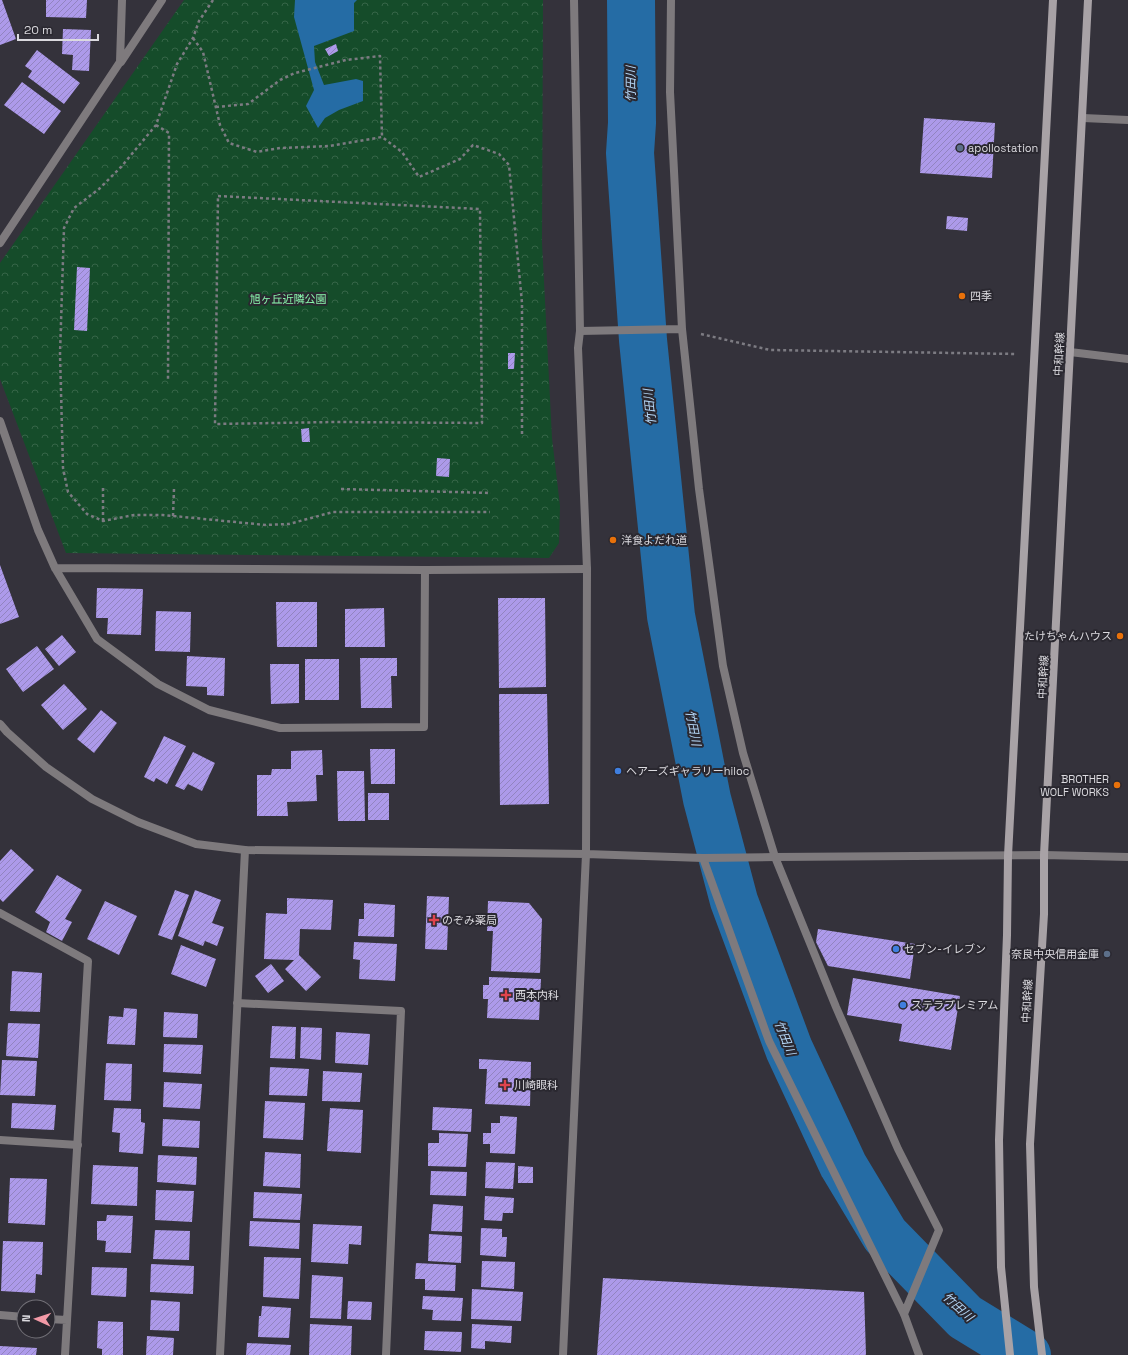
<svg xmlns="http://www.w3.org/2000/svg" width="1128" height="1355" font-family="'Space Grotesk','Noto Sans JP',sans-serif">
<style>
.park{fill:url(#park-crowns)}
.water{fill:#256ca5}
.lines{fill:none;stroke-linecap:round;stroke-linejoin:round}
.river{stroke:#256ca5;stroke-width:48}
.building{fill:url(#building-hatch)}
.path{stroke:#7c7b82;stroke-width:2.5;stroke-dasharray:3 3;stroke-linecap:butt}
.minor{stroke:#7e7a7d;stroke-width:8}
.tertiary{stroke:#7e7a7d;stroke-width:8}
.secondary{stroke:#a8a2a6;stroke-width:8}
.service-dot{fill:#5c6f8a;stroke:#2a2830;stroke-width:1.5}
.food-dot{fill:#e8710a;stroke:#2a2830;stroke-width:1.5}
.shop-dot{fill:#3f7fe0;stroke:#2a2830;stroke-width:1.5}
.health-dot{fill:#e0444e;stroke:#2a2830;stroke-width:1.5}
.labels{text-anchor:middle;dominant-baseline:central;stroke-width:4;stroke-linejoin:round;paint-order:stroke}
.poi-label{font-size:11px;fill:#dbdadf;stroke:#2a2830;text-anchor:start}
.park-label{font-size:11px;fill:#89f5ac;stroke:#2a2830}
.street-label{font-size:11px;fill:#dbdadf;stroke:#2a2830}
.water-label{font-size:12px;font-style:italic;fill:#b4d6f6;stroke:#2a2830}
</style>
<defs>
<pattern id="park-crowns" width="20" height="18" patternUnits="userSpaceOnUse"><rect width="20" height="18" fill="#154c2a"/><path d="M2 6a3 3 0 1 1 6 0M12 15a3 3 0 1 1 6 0" fill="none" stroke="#366548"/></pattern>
<pattern id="building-hatch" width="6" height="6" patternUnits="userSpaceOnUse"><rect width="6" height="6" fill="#ad9aea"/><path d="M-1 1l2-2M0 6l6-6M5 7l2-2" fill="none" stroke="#9284c0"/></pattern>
</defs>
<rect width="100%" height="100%" fill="#34323b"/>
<path class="park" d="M184,0H543L542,242L552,438L560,506L559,543L549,558L66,553L0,379V263Z"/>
<path class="water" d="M295,0H357L354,3V31L314,46L315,62L324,85L356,79L363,81V101L339,110L325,118L318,128L306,106L314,90L294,17Z"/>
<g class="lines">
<path class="river" d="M631,0L632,123L630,153L643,340L671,616L707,799L734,901L789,1049L843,1165L885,1235L965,1317L1027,1355"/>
</g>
<path class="building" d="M0,0H2L16,39L0,45Z
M46,0H87L86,18L46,17Z
M63,29L91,30L89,71L72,70L73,55L62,54Z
M336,44L338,51L329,56L325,49Z
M37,50L80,83L64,104L28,77L32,71L25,66Z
M22,82L61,111L44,134L4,105Z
M924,118L995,123L992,178L920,173Z
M947,216L968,218L967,231L946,229Z
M77,267L90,268L87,331L74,330Z
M508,353H515L514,369H508Z
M309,428L310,442H302L301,429Z
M437,458L450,459L449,477L436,476Z
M0,565L19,617L0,624Z
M97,588L143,589L141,635L107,634L108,618H96Z
M498,598H545L546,687L499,688Z
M276,602H317V647H277Z
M384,608L385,647H345V609Z
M156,611L191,612L190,652L155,651Z
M62,635L76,652L59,666L45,649Z
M37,646L54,669L23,692L6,669Z
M187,656L225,658L224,696L207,695V687L186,686Z
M360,658H397V676H391L392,708H361Z
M305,659H339V700H305Z
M270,664H299V703L271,704Z
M64,684L87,709L63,730L41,705Z
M499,694H547L549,804L500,805Z
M101,710L117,723L94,753L77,739Z
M164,736L186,746L167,784L156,778L154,782L144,777Z
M370,749H395V784H371Z
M322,750L323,775H316L317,801L287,802L288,816H257V775H271L272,769H291V751Z
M193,752L215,763L202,791L188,784L184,790L175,786Z
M337,771H364L365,821H338Z
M368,793H389V820H368Z
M11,849L34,870L3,902L0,899V861Z
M57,875L82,890L65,919L72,922L62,941L46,932L50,922L35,912Z
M175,890L189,895L172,940L158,935Z
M195,890L221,900L212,923L224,927L217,946L205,941L203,946L178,936Z
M427,896L449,897L447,950L425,949Z
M287,898L333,900L331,930L300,929L299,955L321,977L306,991L285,969L294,960L264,959L266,913L287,914Z
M105,901L137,916L119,955L87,939Z
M488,901L529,903L542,919L540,973L491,971L493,931H487Z
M364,903L395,905L394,937L358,936L359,919H364Z
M818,929L915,944L910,979L828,966L816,942Z
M354,942L397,944L395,981L359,979L360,960L353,959Z
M181,945L216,959L206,987L171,974Z
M271,964L284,981L268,993L255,976Z
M12,971L42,973L40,1012L10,1011Z
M489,977L541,979L539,1020L487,1018L488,999H483V985H489Z
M853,978L960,996L951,1050L899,1041L902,1024L847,1015Z
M124,1008L137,1009L135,1045L107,1044L109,1016L123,1017Z
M164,1012L198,1014L197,1038L163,1037Z
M8,1023L40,1024L38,1058L6,1056Z
M272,1026L296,1027L295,1059L270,1058Z
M301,1027L322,1028L321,1060L300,1058Z
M336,1032L370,1034L368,1065L335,1063Z
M164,1044L203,1045L201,1074L163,1072Z
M479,1059L531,1062L530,1106L485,1104L487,1069H479Z
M2,1060L37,1061L35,1096L0,1095Z
M106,1063L132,1064L131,1101L104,1100Z
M270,1067L309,1069L307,1096L269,1095Z
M323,1071L362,1073L360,1102L322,1101Z
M164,1082L202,1084L200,1109L163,1107Z
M265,1101L305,1103L303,1140L263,1138Z
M12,1103L56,1105L54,1130L11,1128Z
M433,1107L472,1109L471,1132L432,1130Z
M114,1108L141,1109V1122L145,1123L143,1154L119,1152L120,1133L112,1132Z
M330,1108L363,1110L361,1153L327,1151Z
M500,1116L517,1117L515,1154L490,1153V1144H483V1133H491V1123H500Z
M163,1119L200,1121L199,1148L162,1146Z
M439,1133L468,1134L466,1167L428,1166V1143H439Z
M265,1152L301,1154L300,1188L263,1186Z
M158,1155L197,1157L196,1185L157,1182Z
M486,1162L515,1163L513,1189L485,1188Z
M93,1165L138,1167L137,1206L91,1204Z
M518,1166L533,1167V1183H518Z
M431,1171L467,1172L466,1196L430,1195Z
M10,1178L47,1179L45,1225L8,1223Z
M156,1190L194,1191L192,1222L155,1220Z
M254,1192L302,1194L300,1220L253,1218Z
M485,1196L514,1198L513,1213H503L502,1221L484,1220Z
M433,1204L463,1206L462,1232L431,1231Z
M107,1215L133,1216L131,1253L105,1252L106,1241L97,1240V1221H106Z
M250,1221L300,1223L299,1249L249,1246Z
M313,1224L362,1226L361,1245L349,1244L348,1264L311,1262Z
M481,1228L502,1229V1237H507L506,1257L480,1255Z
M155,1230L190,1231L189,1260L153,1259Z
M429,1234L462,1236L461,1263L428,1261Z
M3,1241L43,1242L42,1275L36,1274L35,1293L1,1291Z
M264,1257L301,1258L299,1299L263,1297Z
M482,1261L515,1262L514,1289L481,1287Z
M416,1263L456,1265L455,1291L425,1290V1279H415Z
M151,1264L194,1266L193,1294L150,1292Z
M92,1267L127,1268L126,1297L91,1295Z
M312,1275L343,1277L341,1319L310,1318Z
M603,1278L864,1292L866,1355H597Z
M472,1289L523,1292L521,1321L471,1319Z
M423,1296L463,1298L461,1321L432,1320L433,1310L422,1309Z
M151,1300L180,1302L179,1331L150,1330Z
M348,1301L372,1302L371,1320L347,1319Z
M262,1306L291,1308L289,1338L258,1337L259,1316H261Z
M98,1321L123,1322V1355H102V1349L97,1348Z
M310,1324L352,1326L351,1355H309Z
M472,1324L512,1326L511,1343L485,1341V1349L471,1348Z
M425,1331L462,1332L461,1352L424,1350Z
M147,1336L174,1338L173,1355H146Z
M247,1343L291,1345L290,1355H246Z
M0,1346L37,1348L36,1355H0Z"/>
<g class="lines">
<path class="path" d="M213,0L199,21L193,38L177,64L156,125L121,167L99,189L74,208L64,228L60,354L63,468L68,492L87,514L103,521L134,515H163L266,525L289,524L333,512H490
M193,38L203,52L220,125L229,143L257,152L280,148L329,146L382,137L402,152L419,177L460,159L473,145L499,154L509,165L522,303V437
M216,107L248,104L280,80L295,73L346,60L380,56L382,137
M156,125L169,133L168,381
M218,196L480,209L482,423L334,422L215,424Z
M701,334L770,350L1016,354
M103,488V521
M341,489L491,493
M173,516L174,489"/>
<path class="minor" d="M671,0L670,92L682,329L699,489L723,666L743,753L775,857L836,1007L898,1149L939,1230L904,1314
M121,62L162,0
M1083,118L1128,120
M0,243L120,62L122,0
M580,331L682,329
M1070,352L1128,359
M0,421L38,530L55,568L97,639L158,684L209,710L280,728L424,727L425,570
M55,568L425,570L587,569
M703,858L769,1041L904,1314L919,1355
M0,913L88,961L65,1355
M237,1003L401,1011L386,1355
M0,1140L78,1145
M0,1315L24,1317
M48,1319L67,1320
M220,1355L245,850"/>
<path class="tertiary" d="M0,724L7,732L46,767L92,799L138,822L196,844L245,850L586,854L703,858L775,857L1044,855L1128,857
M563,1355L586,854L587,569L578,348L580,331L574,0"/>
<path class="secondary" d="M1010,1355L1001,1267L999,1140L1007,935L1008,856L1053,0
M1042,1355L1034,1287L1030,1144L1044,914V855L1088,0"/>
</g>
<g class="service-dot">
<circle cx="960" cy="148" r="4"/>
<circle cx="1107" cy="954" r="4"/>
</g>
<g class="food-dot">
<circle cx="962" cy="296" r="4"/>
<circle cx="613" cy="540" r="4"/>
<circle cx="1120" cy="636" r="4"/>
<circle cx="1117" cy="785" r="4"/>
</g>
<g class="shop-dot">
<circle cx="618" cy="771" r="4"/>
<circle cx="896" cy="949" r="4"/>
<circle cx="903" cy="1005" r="4"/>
</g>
<g class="health-dot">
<path d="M432 914h4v4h4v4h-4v4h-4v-4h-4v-4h4z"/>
<path d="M504 989h4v4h4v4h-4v4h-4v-4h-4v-4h4z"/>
<path d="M503 1079h4v4h4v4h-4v4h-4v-4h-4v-4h4z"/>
</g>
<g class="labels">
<g class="poi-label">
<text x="968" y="148">apollostation</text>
<text x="970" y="296">四季</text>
<text x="621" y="540">洋食よだれ道</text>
<text x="1112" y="636" text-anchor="end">たけちゃんハウス</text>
<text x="626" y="771">ヘアーズギャラリーhiloc</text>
<text x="1109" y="779" text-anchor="end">BROTHER<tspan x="1109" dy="13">WOLF WORKS</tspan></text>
<text x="442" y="920">のぞみ薬局</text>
<text x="904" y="949">セブン-イレブン</text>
<text x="1099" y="954" text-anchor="end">奈良中央信用金庫</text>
<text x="515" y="995">西本内科</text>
<text x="911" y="1005">ステラプレミアム</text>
<text x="514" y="1085">川崎眼科</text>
</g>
<g class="park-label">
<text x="288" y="299">旭ヶ丘近隣公園</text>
</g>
<g class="street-label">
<text transform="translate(1059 354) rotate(-87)">中和幹線</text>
<text transform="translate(1043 677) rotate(-87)">中和幹線</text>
<text transform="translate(1027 1001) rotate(-87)">中和幹線</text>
</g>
<g class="water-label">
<text transform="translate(631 84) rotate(-90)">竹田川</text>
<text transform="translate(650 407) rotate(-96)">竹田川</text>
<text transform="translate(693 728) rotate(79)">竹田川</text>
<text transform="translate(785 1038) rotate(68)">竹田川</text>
<text transform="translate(958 1307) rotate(42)">竹田川</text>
</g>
</g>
<g transform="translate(36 1319) rotate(273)"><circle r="19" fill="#2a2830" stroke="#716f76"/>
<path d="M0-3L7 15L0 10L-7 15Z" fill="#f39aa7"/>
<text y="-6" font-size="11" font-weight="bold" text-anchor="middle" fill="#dbdadf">N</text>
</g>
<path d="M18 34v6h80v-6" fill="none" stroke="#dbdadf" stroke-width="2"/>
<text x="24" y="34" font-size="12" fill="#dbdadf" stroke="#2a2830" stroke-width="3" paint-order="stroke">20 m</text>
</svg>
